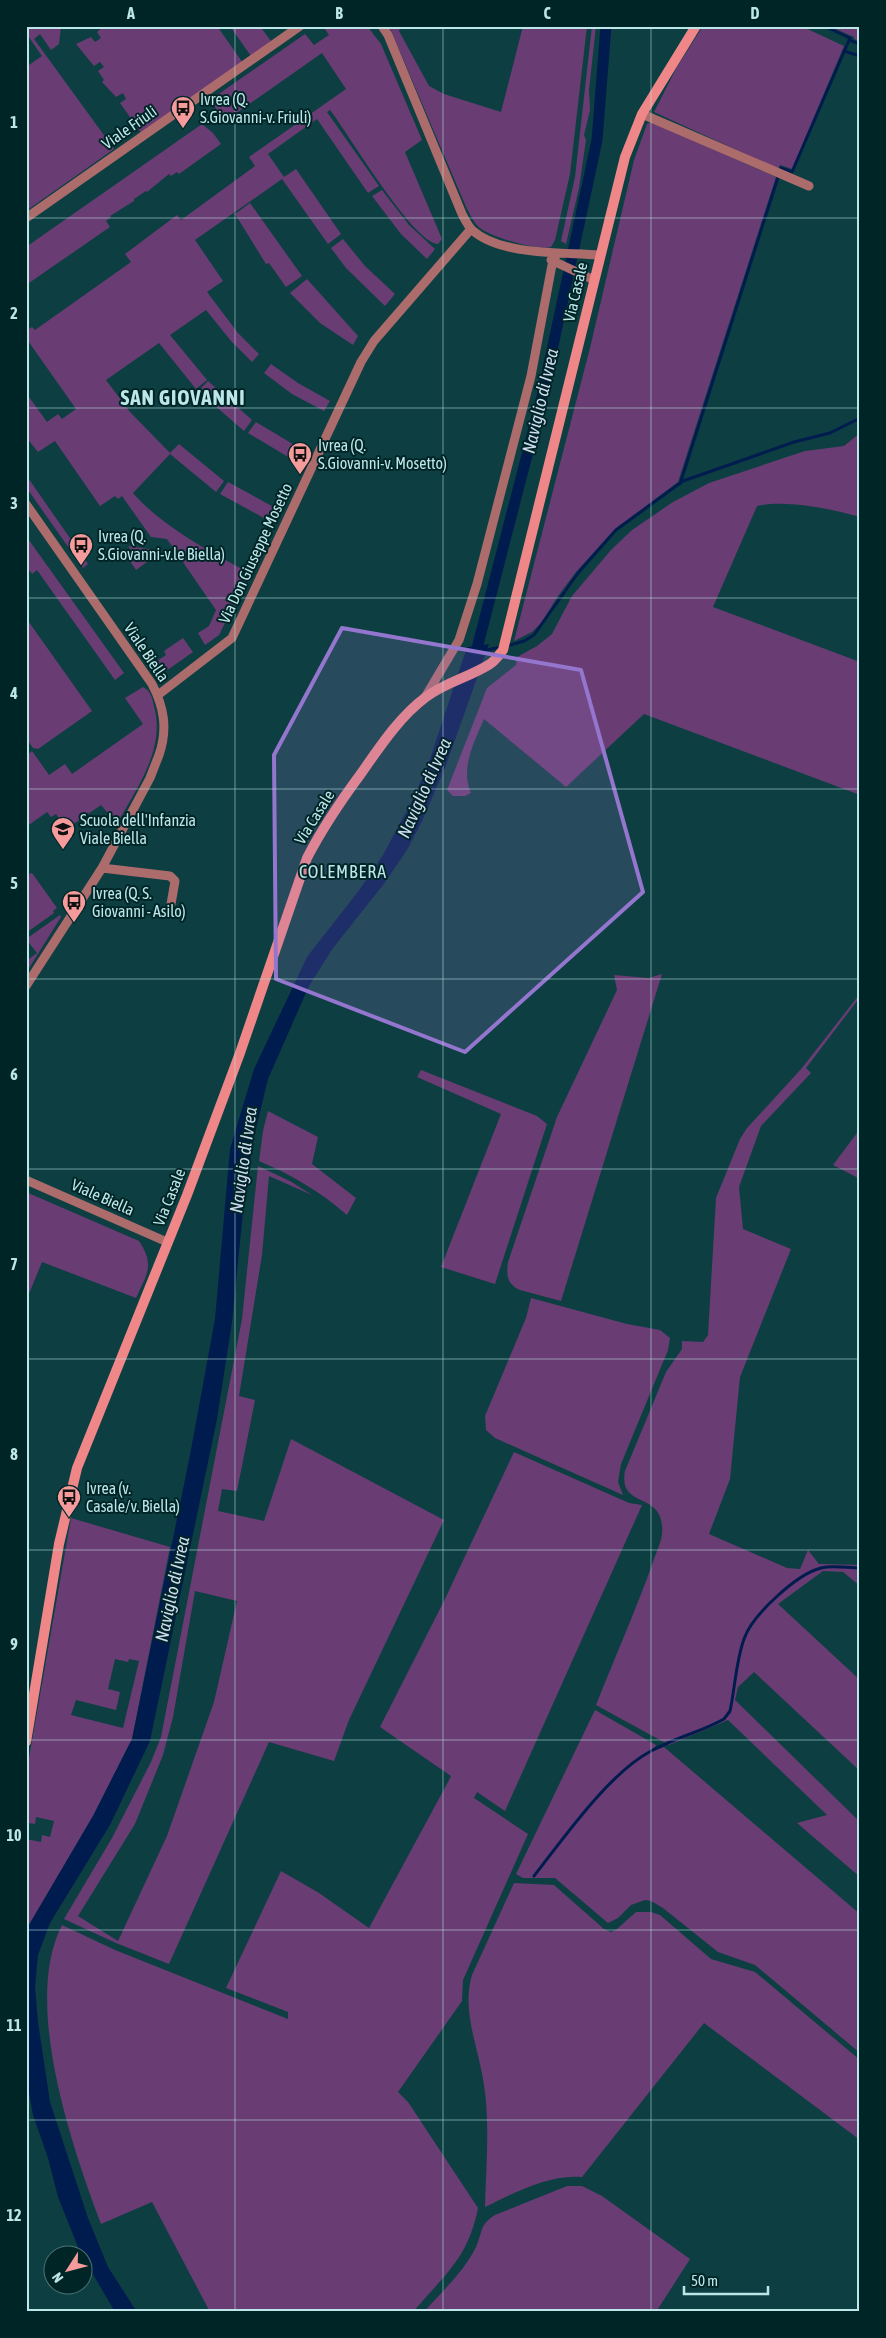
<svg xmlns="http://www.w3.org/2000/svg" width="886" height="2338" font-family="'Asap Condensed',sans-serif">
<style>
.green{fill:#693c73;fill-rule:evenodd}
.water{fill:#001c4f}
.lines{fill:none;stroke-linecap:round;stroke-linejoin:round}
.stream{stroke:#001c4f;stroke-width:3}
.canal{stroke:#001c4f;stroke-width:11}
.street{stroke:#ad6c6c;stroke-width:9}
.secondary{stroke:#ef8788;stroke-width:10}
.marked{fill:#9576cf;fill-opacity:0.2;stroke:#9576cf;stroke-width:4;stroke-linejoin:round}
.grid{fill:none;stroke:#bde6e8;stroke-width:1;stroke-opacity:0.55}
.labels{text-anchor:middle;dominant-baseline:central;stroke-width:4;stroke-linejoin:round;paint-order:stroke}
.poi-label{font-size:16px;fill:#bde6e8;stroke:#002527;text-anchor:start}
.street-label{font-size:16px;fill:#bde6e8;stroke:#002527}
.water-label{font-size:18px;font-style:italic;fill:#cfdbf0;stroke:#002527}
.neighbourhood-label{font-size:18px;letter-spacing:1px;fill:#bde6e8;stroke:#002527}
.district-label{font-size:21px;font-weight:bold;letter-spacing:1px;fill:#bde6e8;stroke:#002527}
.neatline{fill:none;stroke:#bde6e8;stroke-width:2}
.grid-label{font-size:16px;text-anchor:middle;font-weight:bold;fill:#bde6e8}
</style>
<rect width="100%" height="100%" fill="#0d3f42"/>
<path class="green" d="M26,26H61L59,44L51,50L40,34L34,39L114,149L26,211V67L42,56L26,33Z
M104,26H217L243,63L142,134L120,103L126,99L123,93L116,97L102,82L104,80L98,71L104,67L100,62L94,66L76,44L91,37L95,42L101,38L97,32Z
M236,26H266L262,29L271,41L251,56L232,29Z
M323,26H367L381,44L422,140L405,152L442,239L438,244C413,243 348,133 330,110L327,112L379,186L368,193L317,119L268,154L284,177L296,169L341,234L328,244L282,179L195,240L223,281L207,292L238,333L259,354L252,362L231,341L206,310L170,335L207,380L196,389L159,343L106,380L130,412L170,453L179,444L224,481L216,492L170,454L133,493C160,525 213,554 250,573L219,635L205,645L198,633L209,626L216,610L167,539L151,537L122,496L118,499L115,496L100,506L55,441L38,452L26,437V393L47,422L58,414L62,419L76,409L26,338V331L32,327L35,330L131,262L125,254L177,215L181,220L255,166L249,157L346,89L322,53L225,121L210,100L305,34L314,45L329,35Z
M389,26H401L399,31L429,86L444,94L501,112L523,26H587L570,174L555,240L551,247C538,251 491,237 480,228C474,223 471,216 467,209Z
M592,26H596L589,90L590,110L584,135L586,140L579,188L566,244L561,241L575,177Z
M703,26H801L844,46L792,169L780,165L778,169L654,112L677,67Z
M829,26H860V42L854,39V37Z
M651,122L776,177L678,482L615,529L576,572L558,596L541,623L532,632L514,641L590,348L634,160L647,124Z
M202,124L213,133L221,144L179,174L177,172L171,176L169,174L147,192L146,191L134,199V201L110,216L111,217L106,221L110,227L26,285V247Z
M382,190L409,225L435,249L427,259L401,234L372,196Z
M250,203L302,276L286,287L269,263L266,264L235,214Z
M343,239L365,266L395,294L385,306L346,268L331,248Z
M307,279L358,336L353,345L320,323L290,293Z
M271,364L298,383L330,401L324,411L292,394L264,373Z
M208,381L252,420L244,431L198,391Z
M256,422L306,452L300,464L248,433Z
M860,433V517C832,509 785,499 757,506L713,607L860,662V795L644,714L566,787L484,719C474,743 460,768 471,793L465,796H453L447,790L487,688L516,665L517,657L537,646L552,634L572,596L611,550L632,530L673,502L709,483L805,451L844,446Z
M26,475L88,564L83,568L26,487Z
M228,482L279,510L273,523L220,494Z
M26,536L124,673L115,680L37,570L32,574L26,566Z
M128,546L162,551L136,570L125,554L131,550Z
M26,618L92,711L38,749L33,748L26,738Z
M183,638L193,652L159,676L151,665L166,655L164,651Z
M143,687C151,691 152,698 154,706C166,749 137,787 117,824L101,805L59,834L58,832L65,827L56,814L51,817L47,812L26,827V756L32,751L49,775L65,764L72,774L143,724L125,698Z
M26,870L29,874L32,873L57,908L53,911L54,913L26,933Z
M60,915L61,917L26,973V961L37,953L26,939Z
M662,974L561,1301L520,1290C507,1284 506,1275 508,1262L557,1117L617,990L614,975L649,978Z
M859,995L860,997L806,1068L811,1073L761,1126L739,1187L743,1229L791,1249L740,1377L730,1479L709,1534L787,1568L800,1569L808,1550L819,1564L860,1565V1586L843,1572L823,1571L778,1604L860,1680V1771L754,1672L738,1687L735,1700L860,1822V1877L797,1823L827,1815L728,1720L669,1745L596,1705C615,1657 636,1610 653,1562C657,1550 664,1537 662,1525C659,1492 618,1508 625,1471L666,1372L682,1349V1341L703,1342L708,1335L716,1198L740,1139L747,1128L802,1068Z
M421,1070L537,1116L547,1124L495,1284L441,1267L501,1114L417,1077Z
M268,1111L318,1137L312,1164L356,1198L347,1215C321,1192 292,1175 259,1161L263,1131Z
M860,1129V1179L833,1165Z
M258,1166L290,1181L312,1195L269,1176L262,1255L239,1396L255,1400L237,1491L222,1489L218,1511L264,1521L291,1439L444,1520L349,1720L334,1761L269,1742L169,1964L116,1943L64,1919L112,1838L151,1762L161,1737L242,1319ZM195,1591L237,1601L214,1702L167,1836L118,1941L78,1916L135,1824L163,1755L173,1717Z
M26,1192L139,1241C155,1265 147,1274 136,1298L42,1262L26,1301Z
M531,1298L627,1324L660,1330L670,1338L668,1350L621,1464L618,1482L623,1495L495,1438L486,1430L485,1416L526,1318Z
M514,1452L629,1503L642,1505L505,1811L477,1792L474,1798L528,1834L463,1980L462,2001L398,2092L408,2102L478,2208C468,2259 444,2275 413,2312H210L152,2202L101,2224C72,2147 22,2002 62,1925L115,1950L288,2019V2012L226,1988L281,1871L319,1893L369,1928L448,1782L451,1776L380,1727L444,1601Z
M71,1518L170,1547L132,1739L93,1816L26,1930V1839L41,1842L42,1835L50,1837L54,1821L36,1817L35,1824L28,1823L26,1828V1775ZM115,1659L128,1662L129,1659L139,1661L123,1728L71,1715L76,1700L116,1710L120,1692L108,1689Z
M595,1710L656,1745L653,1751L664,1747L860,1914V2053L755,1965L718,1952L663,1908L651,1901L645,1900L631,1905L618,1918L608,1923L555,1878H523L516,1874Z
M514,1883L554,1885L604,1929L611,1932L617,1929L636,1912H651L660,1915L711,1959L755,1972L860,2060V2140L704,2023L582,2177C549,2174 514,2193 485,2207C486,2167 490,2124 484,2085C479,2048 461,2012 472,1975Z
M567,2186H582L602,2196L690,2259L656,2312H424C441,2292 464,2272 476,2247C483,2232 479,2225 495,2215Z"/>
<path class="water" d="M489,644L445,768L422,821L407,850L383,885L333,948L309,986L268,1079L254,1137L245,1192L232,1322L217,1419L150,1741L110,1825L50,1923L38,1955L35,1987L38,2022L50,2102L88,2218L108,2267L137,2312H115L80,2252L58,2197L48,2158L33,2115L26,2076V1930L93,1816L132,1739L190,1455L215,1319L230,1149L254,1069L307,957L360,889L383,855L412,801L428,765L467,647Z"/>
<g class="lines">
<path class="stream" d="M849,40L860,44
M844,51L860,56
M680,484L781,168L792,172L850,38L824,26
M507,646L524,641L534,635L578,573L616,530L683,481L794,442L830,433L860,418
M482,651L501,647
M534,1876C563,1839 609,1773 651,1751C674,1738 701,1732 724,1719L730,1711C735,1688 736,1661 744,1639C752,1615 797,1574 821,1568C833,1565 848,1568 860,1568"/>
<path class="canal" d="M474,660L542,397L597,140L606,26"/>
<path class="street" d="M382,26L388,35L462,214C465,220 468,226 472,230C501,256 563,252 599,255
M642,114L809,186
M26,218L300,26
M551,260L594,280
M26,504L152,684C164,707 168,729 159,755L150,778L102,868L26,986
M158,695L232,638L361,362L374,341L471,229
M424,699L459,640L477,584L531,376L552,265L557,253
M102,868L170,876L175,881L171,904
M26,1180L167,1242"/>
<path class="secondary" d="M26,1742L59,1544L77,1468L187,1195L240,1053L307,858C322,829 340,802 360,775C379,748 399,717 426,697C446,682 470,677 490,664C495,661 499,655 503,650L625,157L642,114L696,26"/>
</g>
<path class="marked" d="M342,628L581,670L643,892L465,1052L276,979L274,755Z"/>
<path class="grid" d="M235,26V2312M443,26V2312M651,26V2312M26,218H860M26,408H860M26,598H860M26,789H860M26,979H860M26,1169H860M26,1359H860M26,1550H860M26,1740H860M26,1930H860M26,2120H860"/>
<defs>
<g id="bus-pin" transform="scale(1.25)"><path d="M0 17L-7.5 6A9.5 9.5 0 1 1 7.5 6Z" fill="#f59b9b" stroke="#002527"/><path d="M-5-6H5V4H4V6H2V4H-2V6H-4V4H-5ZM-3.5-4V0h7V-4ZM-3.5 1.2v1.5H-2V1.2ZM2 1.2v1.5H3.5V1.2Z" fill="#111"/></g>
<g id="school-pin" transform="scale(1.25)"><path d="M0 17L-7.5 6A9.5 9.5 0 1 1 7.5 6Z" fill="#f59b9b" stroke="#002527"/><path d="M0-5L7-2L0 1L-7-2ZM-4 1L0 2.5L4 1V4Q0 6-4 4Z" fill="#111"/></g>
</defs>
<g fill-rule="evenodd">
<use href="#bus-pin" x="183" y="108"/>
<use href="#bus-pin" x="300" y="454"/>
<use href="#bus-pin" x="81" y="545"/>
<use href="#school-pin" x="63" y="829"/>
<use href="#bus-pin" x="74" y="902"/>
<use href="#bus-pin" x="69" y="1497"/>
</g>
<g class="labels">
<g class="poi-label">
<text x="200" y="99">Ivrea (Q.<tspan x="200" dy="18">S.Giovanni-v. Friuli)</tspan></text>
<text x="318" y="445">Ivrea (Q.<tspan x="318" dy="18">S.Giovanni-v. Mosetto)</tspan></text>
<text x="98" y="536">Ivrea (Q.<tspan x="98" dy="18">S.Giovanni-v.le Biella)</tspan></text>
<text x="80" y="820">Scuola dell'Infanzia<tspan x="80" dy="18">Viale Biella</tspan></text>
<text x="92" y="893">Ivrea (Q. S.<tspan x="92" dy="18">Giovanni - Asilo)</tspan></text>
<text x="86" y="1488">Ivrea (v.<tspan x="86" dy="18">Casale/v. Biella)</tspan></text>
</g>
<g class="street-label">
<text transform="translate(129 127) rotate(-35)">Viale Friuli</text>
<text transform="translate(575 292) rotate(-77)">Via Casale</text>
<text transform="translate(255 553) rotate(-65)">Via Don Giuseppe Mosetto</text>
<text transform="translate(147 652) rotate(56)">Viale Biella</text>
<text transform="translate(314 817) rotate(-58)">Via Casale</text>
<text transform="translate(103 1197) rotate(24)">Viale Biella</text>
<text transform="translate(169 1197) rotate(-68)">Via Casale</text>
</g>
<g class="water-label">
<text transform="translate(540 401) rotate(-77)">Naviglio di Ivrea</text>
<text transform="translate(424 788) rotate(-66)">Naviglio di Ivrea</text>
<text transform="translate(243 1160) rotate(-82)">Naviglio di Ivrea</text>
<text transform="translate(172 1589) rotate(-78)">Naviglio di Ivrea</text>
</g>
<g class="neighbourhood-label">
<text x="343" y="871">COLEMBERA</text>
</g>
<g class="district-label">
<text x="183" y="397">SAN GIOVANNI</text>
</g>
</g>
<rect width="886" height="2338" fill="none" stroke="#002527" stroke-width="55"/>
<g transform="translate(68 2270) rotate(234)"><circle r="24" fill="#002527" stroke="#4c7274"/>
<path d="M0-4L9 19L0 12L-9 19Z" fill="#f59b9b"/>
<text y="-8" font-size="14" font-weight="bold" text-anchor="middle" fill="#bde6e8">N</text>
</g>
<path d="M684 2286v8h84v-8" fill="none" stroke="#bde6e8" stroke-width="2.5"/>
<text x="691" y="2286" font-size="15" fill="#bde6e8" stroke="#002527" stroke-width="4" paint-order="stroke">50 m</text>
<rect x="28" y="28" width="830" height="2282" class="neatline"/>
<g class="grid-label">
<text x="131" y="19">A</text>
<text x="339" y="19">B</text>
<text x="547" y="19">C</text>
<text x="755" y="19">D</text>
<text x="14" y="128">1</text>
<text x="14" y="319">2</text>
<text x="14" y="509">3</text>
<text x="14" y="699">4</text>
<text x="14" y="889">5</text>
<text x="14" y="1080">6</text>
<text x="14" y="1270">7</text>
<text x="14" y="1460">8</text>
<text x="14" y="1650">9</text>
<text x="14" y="1841">10</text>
<text x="14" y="2031">11</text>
<text x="14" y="2221">12</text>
</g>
</svg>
